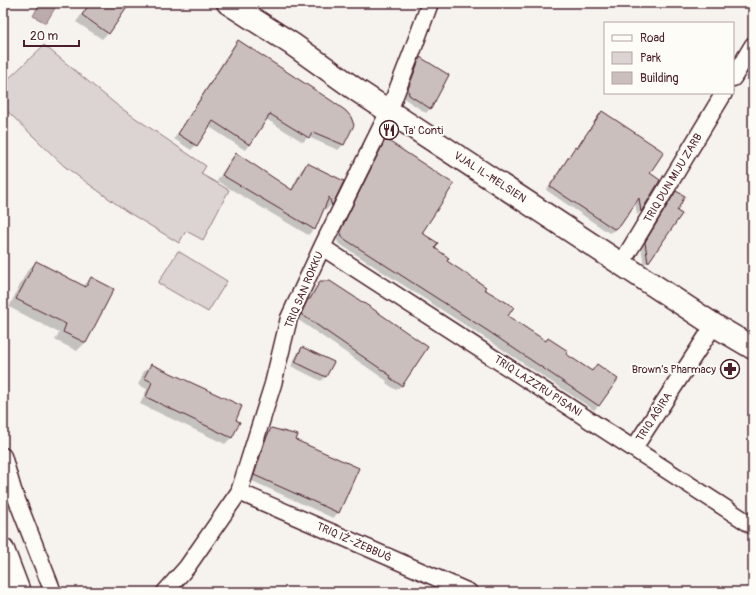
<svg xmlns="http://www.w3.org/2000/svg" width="756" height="595" font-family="Pangolin,sans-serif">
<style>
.green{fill:#dcd4d2;stroke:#937a7e}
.water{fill:#bbabac;stroke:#8e7378}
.shadow{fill:#0003}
.building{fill:#cbbfbe;stroke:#4a1f2b}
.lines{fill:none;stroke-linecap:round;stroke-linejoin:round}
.street-casing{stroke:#4a1f2b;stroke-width:19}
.secondary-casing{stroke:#4a1f2b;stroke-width:25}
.highway-casing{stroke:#4a1f2b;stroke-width:25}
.street{stroke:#fdfcf7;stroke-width:16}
.secondary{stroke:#fdfcf7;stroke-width:22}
.highway{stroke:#fdfcf7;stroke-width:22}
.labels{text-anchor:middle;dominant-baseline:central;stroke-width:4;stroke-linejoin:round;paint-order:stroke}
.poi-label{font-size:11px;fill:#4a1f2b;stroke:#fdfcf7;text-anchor:start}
.street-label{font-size:11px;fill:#4a1f2b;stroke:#fdfcf7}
</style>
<rect width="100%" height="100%" fill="#f6f3ef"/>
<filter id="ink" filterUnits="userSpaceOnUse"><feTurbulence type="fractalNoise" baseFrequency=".025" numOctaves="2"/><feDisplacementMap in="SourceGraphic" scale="8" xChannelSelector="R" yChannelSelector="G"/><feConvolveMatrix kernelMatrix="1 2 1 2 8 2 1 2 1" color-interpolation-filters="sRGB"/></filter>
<g filter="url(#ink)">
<path class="green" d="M44,45L118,106L206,166L201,174L229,190L203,240L186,231L179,243L126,211L64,166L3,107V84Z
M178,251L227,281L208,312L158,283Z"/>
<path class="water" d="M40,3H58L46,23L33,16Z"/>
<path class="shadow" d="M79,3H128L108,33L102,39L76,22L86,8Z
M238,41L353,125L343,145L338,150L308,137L303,142L266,119L250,145L245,150L208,126L196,145L191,150L174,139L233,46Z
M420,58L447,76L430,109L426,113L405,99L404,94L416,62Z
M602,112L649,173L659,180L640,212L637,215L635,202L619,226L615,230L609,233L546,190L571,153L575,148L576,149L598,116Z
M386,141L421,234L433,248L446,261L483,289L506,317L591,372L597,365L599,405L594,410L482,336L338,243L336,237L380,146Z
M236,154L291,190L301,170L307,164L343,182L331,205L326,210L324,205L314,229L308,235L217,181L230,160Z
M676,192L675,211L680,214L647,262L644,265L641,247L672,196Z
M36,262L83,286L91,278L112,289L85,343L77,351L55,340L59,333L9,307L27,271Z
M321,282L427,348L401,386L396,390L386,383L387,381L297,319L304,305L307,301L316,287Z
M302,348L326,376L321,381L291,366L298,352Z
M151,365L234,421L232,437L225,444L140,404L147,389L138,385L144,371Z
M271,429L358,468L338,513L333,518L250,480L260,447L266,434Z"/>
<path class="building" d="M90,3H130L109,34L82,15Z
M238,40L332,101L346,111L351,117L354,125L344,145L313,132L309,138L270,114L250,145L213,121L197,146L178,134Z
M420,57L449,75L431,109L409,95L408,89Z
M602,111L664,152L650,173L660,180L641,212L639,198L620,226L614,229L563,195L550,186L575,147L577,148Z
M385,140H387L454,184L422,233L438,243L435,248L449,258L447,261L486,287L484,289L514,307L508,316L546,341L548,338L568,351L566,354L592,371L597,364L618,379L599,406L488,331L343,238L340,231Z
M236,153L292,190L307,163L344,181L332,206L329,197L315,230L222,175Z
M676,191L685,196L677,211L682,214L648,263L645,242Z
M36,261L86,287L91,277L114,289L86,343L63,332L66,324L16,299Z
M320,281H330L376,311L428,347L402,386L390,378L391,376L301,314L308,299H310Z
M302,347L334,362L326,377L295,362Z
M151,364L242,406L236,420L240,422L232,438L146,397L152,382L144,378Z
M271,428L298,435L296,440L359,468L339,513L254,475L265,441Z"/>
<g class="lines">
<g class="street-casing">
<path id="street" d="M733,78L753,45
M322,247L753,526
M621,264L724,93
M634,448L714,325
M3,456L13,490L53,592
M239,492L469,592
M165,592L187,567L239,492L273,384L289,318L322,247L389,111L412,52L430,3"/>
</g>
<g class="secondary-casing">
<path id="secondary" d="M228,3L292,44L358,91L714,325L753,348"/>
</g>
<g class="highway-casing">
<path id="highway" d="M3,550L19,592"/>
</g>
<use href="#street" class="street"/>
<use href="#secondary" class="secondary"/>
<use href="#highway" class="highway"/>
</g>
</g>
<defs>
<g id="restaurant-ring" transform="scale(1)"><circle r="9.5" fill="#fdfcf7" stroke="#4a1f2b" stroke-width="1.5"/><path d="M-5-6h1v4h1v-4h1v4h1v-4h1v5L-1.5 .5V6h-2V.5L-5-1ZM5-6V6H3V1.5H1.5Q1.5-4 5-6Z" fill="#4a1f2b"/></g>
<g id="pharmacy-ring" transform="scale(1)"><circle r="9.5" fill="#fdfcf7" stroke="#4a1f2b" stroke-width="1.5"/><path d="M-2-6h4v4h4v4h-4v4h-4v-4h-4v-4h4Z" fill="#4a1f2b"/></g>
</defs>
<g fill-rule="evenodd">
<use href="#restaurant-ring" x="389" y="130"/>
<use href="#pharmacy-ring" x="730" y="369"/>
</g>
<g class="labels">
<g class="poi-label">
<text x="403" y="130">Ta' Conti</text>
<text x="716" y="369" text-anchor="end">Brown’s Pharmacy</text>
</g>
<g class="street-label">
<text transform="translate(490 177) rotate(33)">VJAL IL-ĦELSIEN</text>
<text transform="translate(673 178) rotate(-59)">TRIQ DUN MIJU ZARB</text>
<text transform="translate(304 290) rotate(-67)">TRIQ SAN ROKKU</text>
<text transform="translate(538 386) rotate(33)">TRIQ LAZZRU PISANI</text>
<text transform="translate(654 417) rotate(-57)">TRIQ AĠIRA</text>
<text transform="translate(354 542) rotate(24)">TRIQ IŻ-ŻEBBUĠ</text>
</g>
</g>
<rect width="756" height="595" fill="none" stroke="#fdfcf7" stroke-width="16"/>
<rect x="8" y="8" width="740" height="579" fill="none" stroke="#4a1f2b" stroke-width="1.5" filter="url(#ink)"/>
<rect x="604" y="22" width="130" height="72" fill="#fdfcf7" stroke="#b5a4a5"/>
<rect x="612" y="35" width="20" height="6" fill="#fdfcf7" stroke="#b5a4a5"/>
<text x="640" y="42" font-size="12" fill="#4a1f2b">Road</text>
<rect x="612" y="52" width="20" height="12" fill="#dcd4d2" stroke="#b5a4a5"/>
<text x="640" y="62" font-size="12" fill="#4a1f2b">Park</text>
<rect x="612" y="72" width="20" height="12" fill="#cbbfbe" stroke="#b5a4a5"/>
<text x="640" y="82" font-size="12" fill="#4a1f2b">Building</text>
<path d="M24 40v6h55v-6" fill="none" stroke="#4a1f2b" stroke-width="2"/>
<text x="30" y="40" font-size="12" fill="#4a1f2b" stroke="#fdfcf7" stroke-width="3" paint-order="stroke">20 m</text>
</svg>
